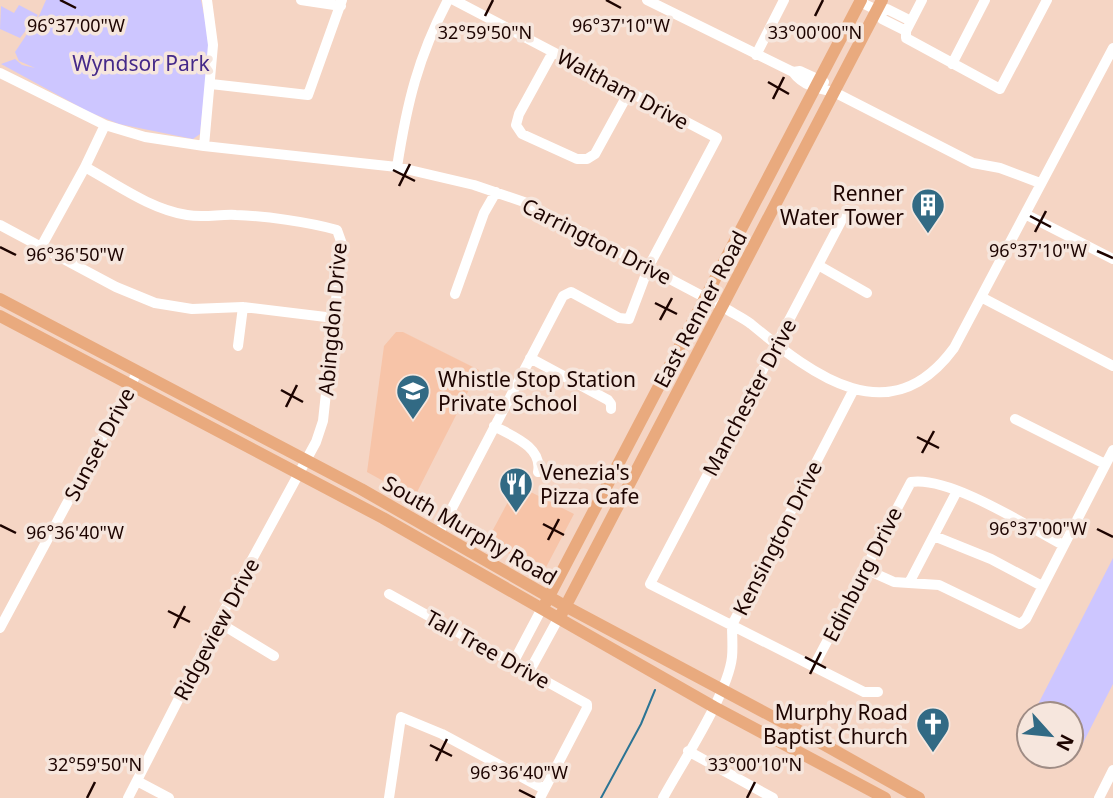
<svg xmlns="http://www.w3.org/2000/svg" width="1113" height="798" font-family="'Noto Sans',sans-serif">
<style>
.built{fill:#f7c4a8}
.green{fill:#cdc6ff}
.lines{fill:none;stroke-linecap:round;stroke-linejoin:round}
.stream{stroke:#2c7494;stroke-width:2}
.minor{stroke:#fff;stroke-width:10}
.major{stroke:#e9aa7e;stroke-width:12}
.ticks{fill:none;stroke:#1d0400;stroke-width:2.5}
.labels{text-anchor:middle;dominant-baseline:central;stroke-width:7;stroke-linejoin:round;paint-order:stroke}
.park-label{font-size:21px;fill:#452989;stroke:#f6e6dd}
.street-label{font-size:21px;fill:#1d0400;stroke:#f6e6dd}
.poi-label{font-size:21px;fill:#1d0400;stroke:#f6e6dd;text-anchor:end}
.ticks-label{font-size:18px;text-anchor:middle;fill:#1d0400;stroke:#f6e6dd;stroke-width:7;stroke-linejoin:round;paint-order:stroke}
</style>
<rect width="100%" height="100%" fill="#f5d5c4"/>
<path class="built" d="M396,332H403L479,370L414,498L367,472L384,346Z
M517,485L574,514L543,573L487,541Z"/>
<path class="green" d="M46,0H201L208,34V57L200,134L193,139L119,124L89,112L1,64L15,59L22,65L35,68L19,61L15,52L39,16Z
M19,5L38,15L20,38L0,29L1,6L14,13Z
M1113,558V684L1082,745L1071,739V714H1033Z"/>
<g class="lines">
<path class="stream" d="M601,798L641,724L655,690"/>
<path class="minor" d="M301,0L341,6
M647,0L793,72C803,86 819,89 834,92L973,163L1000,168L1040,183
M922,0L906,31V38L1000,89L1047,0
M860,2L881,12L882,19L906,31
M881,12L887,9L911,21
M553,52L519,114L516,125L522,134L577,159H587L595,154L629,92
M756,55L784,0
M952,64L985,0
M793,72L800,71L824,82
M0,73L105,125L145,137L204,146L397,167L474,185L524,202L723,307C732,313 742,317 751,324C814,376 890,435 954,348L1113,48
M211,84L308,95L342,0
M204,146L213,45L207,0
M85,167C118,185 150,209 187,215C204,218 220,214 236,215C265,216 309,222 337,230L342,244L323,421L316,442L218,622L128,798
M397,167C407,103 418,57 448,0
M847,210L650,584L864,692H878
M1025,214L1113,259
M0,225L116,287L155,303L192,309L243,307L334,318
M41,247L85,167L105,125
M818,265L867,293
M455,294L484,213L496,192
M981,297L1113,366
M238,346L243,307
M530,358L608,400L611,404V409
M1015,419L1105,464
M494,426C512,436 543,447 538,472
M439,533L563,296L571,292L619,318L629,319L649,266L717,138L454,0
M934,536L991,559L1042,586
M865,569L894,582L939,585L1020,624L1026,619L1113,450
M909,583L957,491
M389,594L587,704V708L540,798
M218,622L274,656
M0,628L138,371
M513,663L541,610
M814,666L911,482C950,476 1027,526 1063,545
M529,672L558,619
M688,751L773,798
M137,781L169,798
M389,798L401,717L442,734L544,789
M663,798C682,763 728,694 732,657C733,647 732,635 732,625L853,391
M1099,798L1113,770"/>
<path class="major" d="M0,299L361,489L565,606L807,735L919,798
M0,316L383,518L714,707L885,798
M545,604L861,0
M562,613L882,0"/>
</g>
<path class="ticks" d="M60,0L76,8M606,0L621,8M485,16L493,0M815,16L823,0M768,82L789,94M773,99L784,77M393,170L415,181M399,186L410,164M1030,216L1051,227M1035,232L1046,211M0,247L16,255M1097,251L1113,258M655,303L677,314M660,320L672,298M281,390L303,402M286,407L297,385M917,437L939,448M922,453L934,431M543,524L564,535M0,525L16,533M1097,529L1113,537M548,540L559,519M168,611L190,622M174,628L185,606M805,657L826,668M810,674L821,652M430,745L452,756M436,761L447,739M519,790L535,798M87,798L95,782M747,798L755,782"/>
<defs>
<g id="building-pin" transform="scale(1.75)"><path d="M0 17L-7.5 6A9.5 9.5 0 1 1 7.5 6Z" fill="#326a84" stroke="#f6e6dd"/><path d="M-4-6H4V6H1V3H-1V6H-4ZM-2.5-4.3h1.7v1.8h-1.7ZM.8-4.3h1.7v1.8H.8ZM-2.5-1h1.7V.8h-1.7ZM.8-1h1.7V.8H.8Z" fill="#fff"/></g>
<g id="school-pin" transform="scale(1.75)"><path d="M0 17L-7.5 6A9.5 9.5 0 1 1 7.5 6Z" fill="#326a84" stroke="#f6e6dd"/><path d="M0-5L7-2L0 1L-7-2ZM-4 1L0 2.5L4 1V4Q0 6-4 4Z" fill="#fff"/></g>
<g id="restaurant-pin" transform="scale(1.75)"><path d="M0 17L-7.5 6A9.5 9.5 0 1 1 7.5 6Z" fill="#326a84" stroke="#f6e6dd"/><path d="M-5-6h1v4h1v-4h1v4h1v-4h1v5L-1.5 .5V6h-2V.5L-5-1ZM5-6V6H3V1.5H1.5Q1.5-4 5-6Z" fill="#fff"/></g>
<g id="church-pin" transform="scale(1.75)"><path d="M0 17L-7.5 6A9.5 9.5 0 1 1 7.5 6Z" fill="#326a84" stroke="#f6e6dd"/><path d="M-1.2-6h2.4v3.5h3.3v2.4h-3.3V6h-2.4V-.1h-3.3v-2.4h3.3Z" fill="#fff"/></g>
</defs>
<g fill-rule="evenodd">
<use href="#building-pin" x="928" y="205"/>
<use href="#school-pin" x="413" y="391"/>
<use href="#restaurant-pin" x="516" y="484"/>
<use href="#church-pin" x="933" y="724"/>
</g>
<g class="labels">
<g class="park-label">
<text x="141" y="63">Wyndsor Park</text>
</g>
<g class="street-label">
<text transform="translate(623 89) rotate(28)">Waltham Drive</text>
<text transform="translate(597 241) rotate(27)">Carrington Drive</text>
<text transform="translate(700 309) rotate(-62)">East Renner Road</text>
<text transform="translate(332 319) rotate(-85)">Abingdon Drive</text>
<text transform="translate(749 397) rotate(-62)">Manchester Drive</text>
<text transform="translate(99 444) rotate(-62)">Sunset Drive</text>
<text transform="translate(470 530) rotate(30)">South Murphy Road</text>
<text transform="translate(777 538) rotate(-63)">Kensington Drive</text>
<text transform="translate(862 574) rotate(-63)">Edinburg Drive</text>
<text transform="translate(216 629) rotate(-62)">Ridgeview Drive</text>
<text transform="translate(488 649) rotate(29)">Tall Tree Drive</text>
</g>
<g class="poi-label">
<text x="904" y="193">Renner<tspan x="904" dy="24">Water Tower</tspan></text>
<text x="438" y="379" text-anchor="start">Whistle Stop Station<tspan x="438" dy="24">Private School</tspan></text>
<text x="540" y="472" text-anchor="start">Venezia's<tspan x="540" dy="24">Pizza Cafe</tspan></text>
<text x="908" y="712">Murphy Road<tspan x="908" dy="24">Baptist Church</tspan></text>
</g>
</g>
<g class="ticks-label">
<text x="76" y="32">96°37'00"W</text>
<text x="621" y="32">96°37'10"W</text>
<text x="485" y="39">32°59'50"N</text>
<text x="815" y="39">33°00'00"N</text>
<text x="1038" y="257">96°37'10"W</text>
<text x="75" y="261">96°36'50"W</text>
<text x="1038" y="535">96°37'00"W</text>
<text x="75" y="539">96°36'40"W</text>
<text x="95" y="771">32°59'50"N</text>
<text x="755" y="771">33°00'10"N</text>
<text x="519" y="779">96°36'40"W</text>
</g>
<g transform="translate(1050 735) rotate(117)"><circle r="33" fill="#f6e6dd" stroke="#9f8c85" stroke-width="2"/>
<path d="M0-5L12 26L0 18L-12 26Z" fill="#326a84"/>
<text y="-10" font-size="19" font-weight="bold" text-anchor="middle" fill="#1d0400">N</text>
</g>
</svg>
